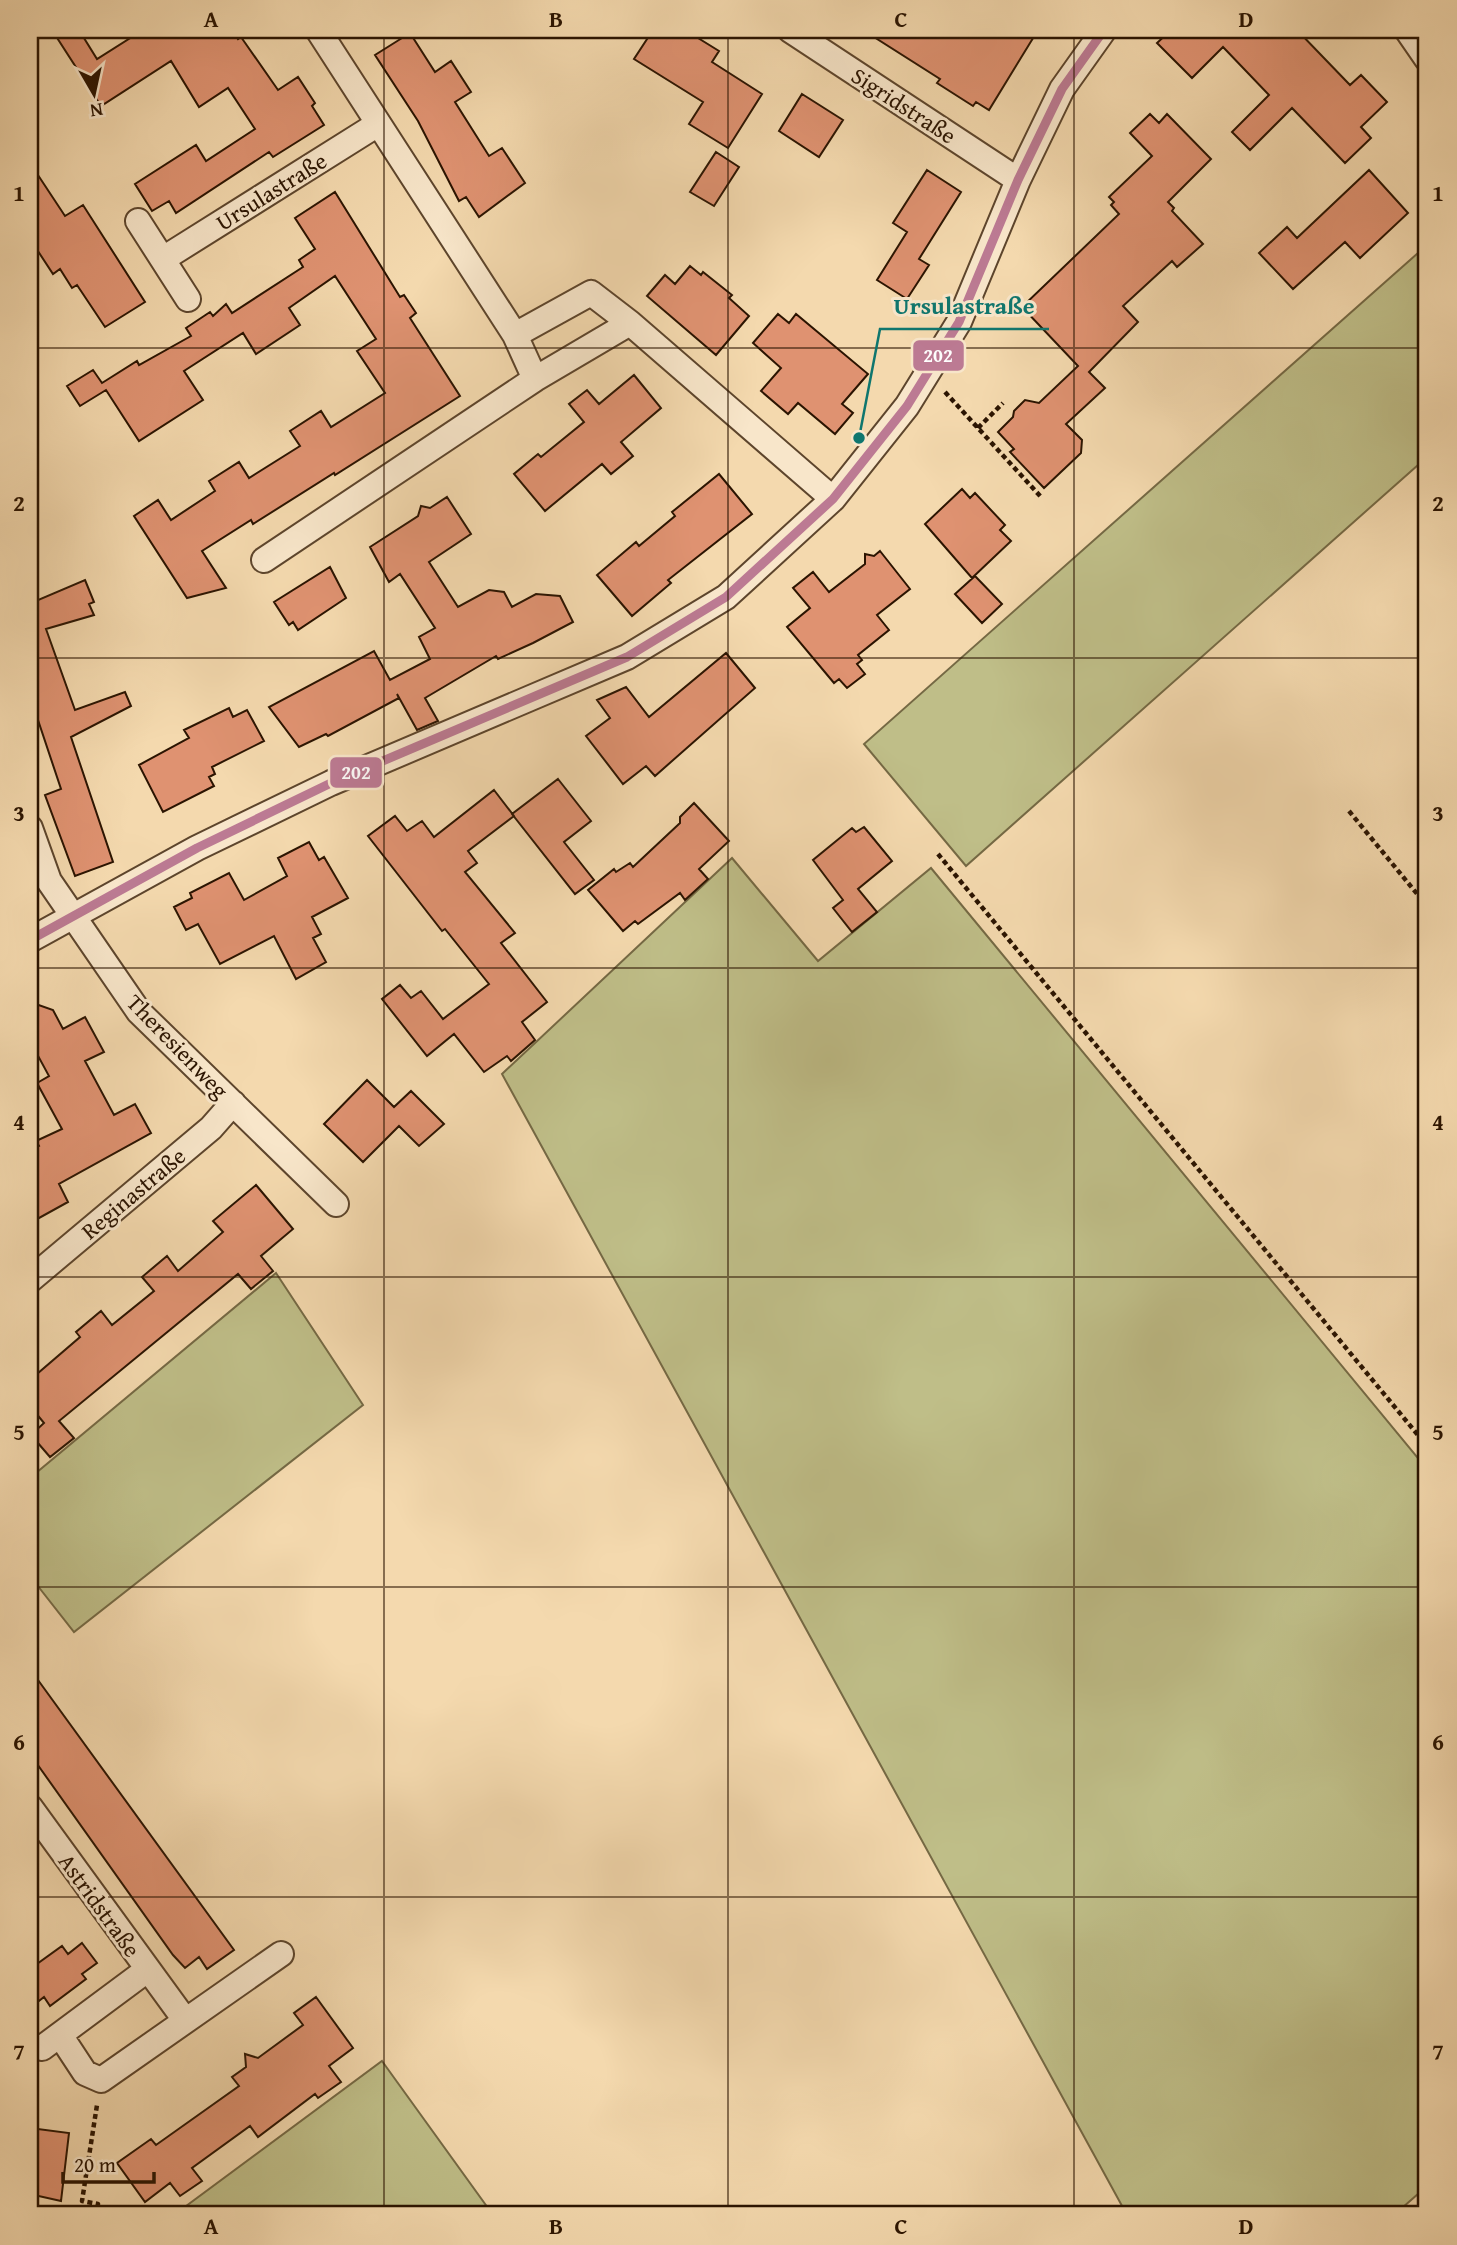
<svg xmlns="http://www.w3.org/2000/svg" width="1457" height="2245" font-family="'Gentium Book Plus',serif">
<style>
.green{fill:#bfbe88;stroke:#756944;stroke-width:2}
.building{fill:#df9271;stroke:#2b1401;stroke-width:2}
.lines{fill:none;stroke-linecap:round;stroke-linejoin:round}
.street-casing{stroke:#5d452c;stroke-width:28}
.path{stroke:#2b1401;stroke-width:4.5;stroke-dasharray:5 3.5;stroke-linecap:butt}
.street{stroke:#f8e6ca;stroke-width:24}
.bus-1-casing{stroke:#f8e6ca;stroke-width:14}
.bus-1{stroke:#bc7a93;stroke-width:9}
.grid{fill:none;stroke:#2b1401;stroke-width:2;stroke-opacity:0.55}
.labels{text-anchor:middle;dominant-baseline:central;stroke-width:6;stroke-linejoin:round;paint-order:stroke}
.street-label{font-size:23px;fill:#2b1401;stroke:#f8e6ca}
.leader{fill:none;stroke:#0f766e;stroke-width:2.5}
.callout-dot{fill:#0f766e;stroke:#f8e6ca;stroke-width:2.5}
.callout-label{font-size:24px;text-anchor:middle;font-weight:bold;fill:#0f766e;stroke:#f8e6ca;stroke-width:6;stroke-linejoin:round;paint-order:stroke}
.line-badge{stroke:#f8e6ca;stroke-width:2.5}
.badge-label{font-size:19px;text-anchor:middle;font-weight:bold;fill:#fff}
.neatline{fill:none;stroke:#2b1401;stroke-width:2.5}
.grid-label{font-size:23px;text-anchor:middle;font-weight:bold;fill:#2b1401}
</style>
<rect width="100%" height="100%" fill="#f4d9ae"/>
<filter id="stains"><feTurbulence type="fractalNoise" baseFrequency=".00286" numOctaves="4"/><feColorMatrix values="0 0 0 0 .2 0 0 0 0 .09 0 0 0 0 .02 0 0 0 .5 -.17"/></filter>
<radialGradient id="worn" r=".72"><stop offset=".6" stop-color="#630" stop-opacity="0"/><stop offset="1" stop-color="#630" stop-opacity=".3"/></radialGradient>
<path class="green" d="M1427,245V457L966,866L864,744Z
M732,858L818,961L931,868L1427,1469V2186L1394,2215H1127L502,1074Z
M276,1273L363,1405L74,1632L30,1576V1478Z
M382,2061L493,2215H174Z"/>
<path class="building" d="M52,30H79L97,59L143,30H232L238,39L241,37L278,90L298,77L315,103L312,106L324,125L273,157L269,152L176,213L169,201L152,211L135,184L196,145L206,161L255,129L228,88L199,107L171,61L101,106Z
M653,30H685L719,51L712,62L762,94L728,148L689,124L703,102L634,59Z
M863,30H1038L989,110L976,102L973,106L937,83L940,79Z
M1171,30H1297L1350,85L1361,75L1387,102L1361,127L1371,138L1345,163L1292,108L1250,150L1232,132L1269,95L1223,47L1192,78L1157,43Z
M410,33L435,72L451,61L471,92L455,102L489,156L502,148L525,183L479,217L466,197L459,201L418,121L375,55Z
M802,94L843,120L819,157L779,131Z
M1150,114L1159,123L1167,114L1211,159L1168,202L1174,208L1172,211L1203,244L1177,267L1172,261L1123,306L1138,322L1089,372L1105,388L1066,424L1082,440L1081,453L1044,488L1010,452L1014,449L998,432L1013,417L1014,411L1025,400L1039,403L1078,366L1022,307L1119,214L1111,205L1114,202L1109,197L1152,156L1130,133Z
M716,152L739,167L714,206L690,192Z
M30,163L65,216L83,205L145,302L105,327L77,285L72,288L60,269L53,274L30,239Z
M927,170L961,192L919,259L929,265L907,299L877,280L907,232L893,223Z
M1369,170L1408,213L1360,258L1345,242L1293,289L1259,253L1287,227L1297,238Z
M335,192L400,297L404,295L416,313L410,318L460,396L335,475L334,473L253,524L251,520L202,551L226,588L187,598L134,516L158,500L171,520L215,491L209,481L239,462L249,478L300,446L290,431L321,411L331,427L385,393L357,351L376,339L335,276L289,308L300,325L256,354L243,333L184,371L203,400L139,441L106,390L80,406L67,386L93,370L102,383L137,361L139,365L191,336L186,328L210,312L213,316L226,304L232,313L303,267L299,260L315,249L295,218Z
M690,266L701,275L703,272L732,295L729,298L749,316L716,355L647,296L665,275L675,284Z
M778,314L789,323L796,314L868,374L842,404L853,413L835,434L798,403L788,414L761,391L781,368L753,343Z
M634,375L661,408L621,442L633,456L611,474L602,464L545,511L514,474L538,454L541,457L584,422L569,404L587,390L599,404Z
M719,474L752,514L668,580L671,583L632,616L597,575L636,542L639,546L675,516L672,512Z
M962,489L970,498L975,493L1005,525L1000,530L1011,541L972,578L925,524Z
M447,497L471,534L429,562L458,607L489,590L504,592L512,607L536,594L560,596L573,622L533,643L498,659L496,656L425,698L438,721L417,730L397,694L399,698L328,736L326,734L299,747L269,707L374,651L390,680L430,659L419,637L435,628L400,574L389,582L370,547L418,516L421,506L430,508Z
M880,551L910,589L877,615L889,630L858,655L862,660L857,664L865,674L847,688L839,679L834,683L787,627L810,608L793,588L813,572L829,592L865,564V554L874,556Z
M330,567L346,598L298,630L293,622L289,625L274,602Z
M975,576L1002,604L982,623L955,594Z
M85,580L94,602L89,604L94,615L46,629L75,710L125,692L131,706L71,737L113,862L75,876L45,795L61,789L30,696V595L33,594L36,601Z
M726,653L755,688L655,776L646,766L623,784L586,736L610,718L597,700L626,687L649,717Z
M229,708L233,717L247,710L264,741L212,767L215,774L209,777L214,786L163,812L139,765L189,738L184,730Z
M558,779L591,821L564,842L594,880L575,894L512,814Z
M494,790L514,816L468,851L477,863L465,872L515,933L501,943L547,1002L522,1022L535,1040L511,1061L507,1056L484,1072L454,1034L427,1056L382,999L400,985L411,998L421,991L443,1019L489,984L445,929L442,931L368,836L395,816L407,831L422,821L434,837Z
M694,803L729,841L699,869L708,879L685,900L680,893L638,924L635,921L623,931L588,890L614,869L616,872L630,863L633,867L680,823V817Z
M864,827L892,861L858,889L877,912L852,932L833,908L843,900L813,860L852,828L856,832Z
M309,842L319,860L324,857L348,898L312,917L321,934L313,938L326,962L296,979L274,936L220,964L198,924L186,930L174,907L192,898L190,893L229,873L244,900L287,876L278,858Z
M30,1002L53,1010L63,1029L85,1017L104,1052L85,1061L114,1115L135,1104L151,1133L59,1184L68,1202L30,1223V1151L39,1146L36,1141L62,1129L37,1083L49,1076L30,1041Z
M367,1080L394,1107L411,1091L444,1124L419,1146L399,1126L363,1162L324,1124Z
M256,1185L293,1229L261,1256L273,1271L251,1289L238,1274L59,1421L74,1438L50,1457L31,1435L44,1423L30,1406V1380L80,1337L76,1332L101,1311L112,1325L154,1291L142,1277L167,1256L178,1271L223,1232L213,1221Z
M30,1669L234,1950L207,1969L199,1957L185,1968L173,1955L30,1754Z
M82,1943L97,1963L82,1974L86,1979L50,2006L44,1997L30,2008V1969L62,1946L68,1954Z
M316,1997L353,2048L329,2066L341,2082L318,2098L315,2094L258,2137L250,2126L192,2168L202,2181L180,2196L170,2183L145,2202L117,2163L151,2139L156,2145L239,2086L232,2077L246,2067L245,2054L258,2058L303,2025L294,2013Z
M30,2128L69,2133L61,2201L34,2195L37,2175L30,2174Z"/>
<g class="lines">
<g class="street-casing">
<path id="street" d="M318,30L515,335L535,379L630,323L833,499
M790,30L1018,180
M1407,30L1427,59
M138,221L188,299
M163,259L378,124
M515,335L591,293L630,323
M264,560L535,379
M30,828L49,881L139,1012L336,1204
M30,940L197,848L331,783L627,657L726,597L833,499L907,406L959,322L1018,180L1062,89L1104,30
M30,1280L211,1128L233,1103
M30,1807L185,2020
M60,2035L85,2073L101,2080L281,1954
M30,2046L42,2048L147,1970"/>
</g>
<path class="path" d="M945,392L1041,497
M978,428L1003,403
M1349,811L1427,906
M938,854L1427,1446
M96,2215L98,2204L82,2201L97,2105"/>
<use href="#street" class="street"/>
<g class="bus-1-casing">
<path id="bus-1" d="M30,940L197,848L331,783L627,657L726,597L833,499L907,406L959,322L1018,180L1062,89L1104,30"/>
</g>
<use href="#bus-1" class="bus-1"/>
</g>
<path class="grid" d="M384,30V2215M728,30V2215M1074,30V2215M30,348H1427M30,658H1427M30,968H1427M30,1277H1427M30,1587H1427M30,1897H1427"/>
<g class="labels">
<g class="street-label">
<text transform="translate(904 105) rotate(33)">Sigridstraße</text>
<text transform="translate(271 191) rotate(-32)">Ursulastraße</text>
<text transform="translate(178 1046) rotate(46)">Theresienweg</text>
<text transform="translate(133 1193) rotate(-40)">Reginastraße</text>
<text transform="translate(100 1905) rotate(54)">Astridstraße</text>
</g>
</g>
<path class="leader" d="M859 438L880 329H1049"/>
<circle class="callout-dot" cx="859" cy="438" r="7"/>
<g class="callout-label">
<text x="964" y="314">Ursulastraße</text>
</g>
<g class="line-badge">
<rect x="912" y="339" width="53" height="33" rx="7" fill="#bc7a93"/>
<rect x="329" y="756" width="54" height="33" rx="7" fill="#bc7a93"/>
</g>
<g class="badge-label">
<text x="938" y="362">202</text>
<text x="356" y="779">202</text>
</g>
<rect width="1457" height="2245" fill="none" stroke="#f4d9ae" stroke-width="77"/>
<g transform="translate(94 94) rotate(171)" stroke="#f8e6ca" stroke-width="5" paint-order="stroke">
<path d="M0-5L12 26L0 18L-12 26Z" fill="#2b1401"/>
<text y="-10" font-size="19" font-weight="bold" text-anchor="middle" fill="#2b1401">N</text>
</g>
<path d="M63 2172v10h91v-10" fill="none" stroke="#2b1401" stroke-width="3.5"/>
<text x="74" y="2172" font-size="21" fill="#2b1401" stroke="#f8e6ca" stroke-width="5" paint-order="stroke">20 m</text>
<rect x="38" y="38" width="1380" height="2168" class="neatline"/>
<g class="grid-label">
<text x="211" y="27">A</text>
<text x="556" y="27">B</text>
<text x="901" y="27">C</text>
<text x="1246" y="27">D</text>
<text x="19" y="201">1</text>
<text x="1438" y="201">1</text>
<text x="19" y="511">2</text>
<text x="1438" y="511">2</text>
<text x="19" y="821">3</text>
<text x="1438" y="821">3</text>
<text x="19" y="1130">4</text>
<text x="1438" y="1130">4</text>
<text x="19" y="1440">5</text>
<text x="1438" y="1440">5</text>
<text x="19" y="1750">6</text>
<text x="1438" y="1750">6</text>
<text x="19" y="2060">7</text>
<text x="1438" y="2060">7</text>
<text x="211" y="2234">A</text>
<text x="556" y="2234">B</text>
<text x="901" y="2234">C</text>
<text x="1246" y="2234">D</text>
</g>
<rect width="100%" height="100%" filter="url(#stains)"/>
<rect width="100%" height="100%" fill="url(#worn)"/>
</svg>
